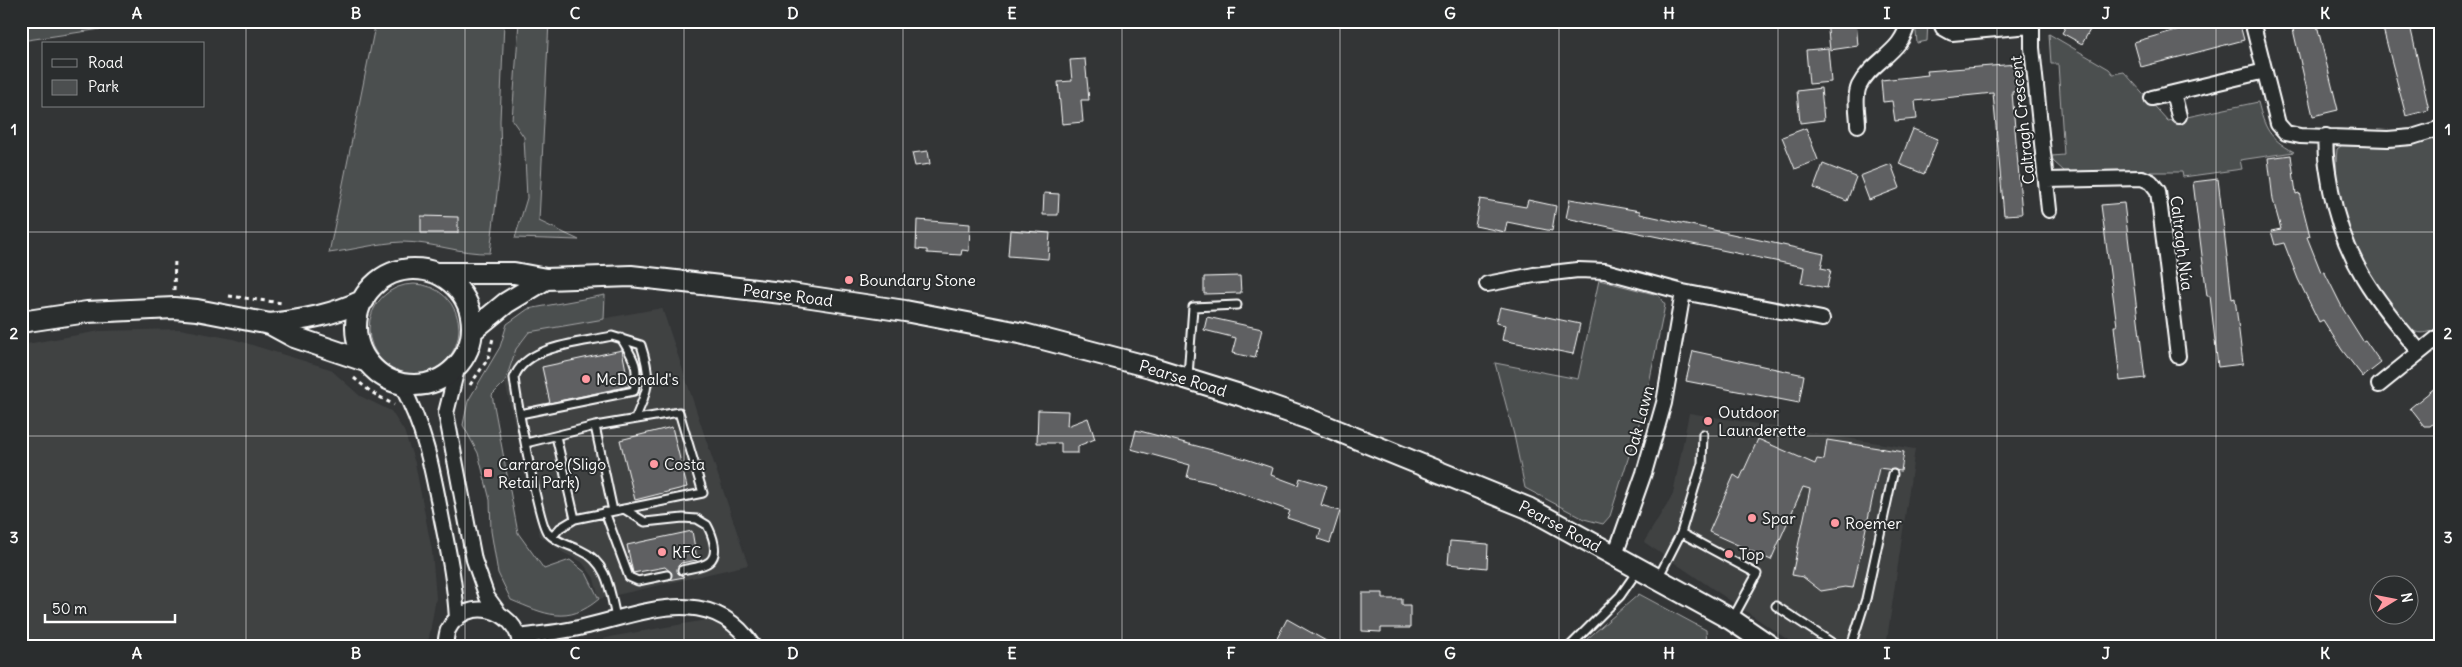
<svg xmlns="http://www.w3.org/2000/svg" width="2462" height="667" font-family="Delius,sans-serif">
<style>
.built{fill:#404243}
.green{fill:#4c4f50;stroke:#a6a7a8}
.building{fill:#5f6162;stroke:#fff}
.lines{fill:none;stroke-linecap:round;stroke-linejoin:round}
.lane-casing{stroke:#fff;stroke-width:11}
.street-casing{stroke:#fff;stroke-width:18}
.secondary-casing{stroke:#fff;stroke-width:24}
.path{stroke:#fff;stroke-width:3;stroke-dasharray:4 4;stroke-linecap:butt}
.lane{stroke:#2a2d2e;stroke-width:7}
.street{stroke:#2a2d2e;stroke-width:14}
.secondary{stroke:#2a2d2e;stroke-width:20}
.grid{fill:none;stroke:#fff;stroke-width:1;stroke-opacity:0.55}
.poi-dot{fill:#ff9aa2;stroke:#2a2d2e;stroke-width:2}
.labels{text-anchor:middle;dominant-baseline:central;stroke-width:4;stroke-linejoin:round;paint-order:stroke}
.street-label{font-size:16px;fill:#fff;stroke:#2a2d2e}
.poi-label{font-size:16px;fill:#fff;stroke:#2a2d2e;text-anchor:start}
.neatline{fill:none;stroke:#fff;stroke-width:2}
.grid-label{font-size:16px;text-anchor:middle;font-weight:bold;fill:#fff}
</style>
<rect width="100%" height="100%" fill="#333536"/>
<filter id="ink" filterUnits="userSpaceOnUse"><feTurbulence type="fractalNoise" baseFrequency=".02" numOctaves="2"/><feDisplacementMap in="SourceGraphic" scale="10" xChannelSelector="R" yChannelSelector="G"/><feConvolveMatrix kernelMatrix="1 2 1 2 8 2 1 2 1" color-interpolation-filters="sRGB"/></filter>
<g filter="url(#ink)">
<path class="built" d="M662,308L748,565L599,599L594,578L582,562L564,553L540,536L505,382L516,349L529,332Z
M180,329L233,339L330,369L360,396L391,411L404,431L415,463L432,551L436,598L428,643L430,646H21V345L100,331Z
M1689,413L1915,449L1886,646H1797L1644,542L1673,494Z
M706,620L730,630L747,646H577L615,636Z"/>
<path class="green" d="M21,21H154L21,41Z
M376,21H504L500,121L501,159L490,253C460,254 432,242 402,242C378,243 352,250 329,253Z
M519,21H549L539,221L579,240L515,238L527,198L524,137L512,120Z
M1915,21H1928L1927,41L1917,43Z
M1950,21H2006L1961,25Z
M2049,34L2109,69L2113,74L2124,72L2168,121L2258,102C2265,129 2269,138 2294,152L2240,160L2242,169L2183,177L2182,172H2065L2053,161L2052,156L2064,155L2058,64H2051Z
M2441,136V325C2431,334 2418,336 2406,327C2401,323 2396,314 2392,309C2368,275 2350,240 2340,199C2336,183 2335,165 2337,149L2345,143L2391,147Z
M1599,280L1658,295L1665,305L1644,408L1610,516L1603,524L1584,519L1525,488L1514,435L1495,363L1578,379Z
M369 329a45 45 0 1 1 90 0a45 45 0 1 1-90 0Z
M605,295L604,319L529,332L516,349L505,382L492,395L518,533L544,569L570,560L586,573L599,599C567,626 545,614 511,600L498,573L491,531L490,500L478,453L463,425L468,401L500,347L507,324L528,309Z
M1639,594L1706,630L1707,646H1579Z"/>
<path class="building" d="M1827,21H1856L1858,46L1830,50Z
M2069,21H2095L2082,44L2062,33Z
M2208,21H2239L2244,40L2141,67L2134,42Z
M2291,21H2316L2338,110L2313,116Z
M2381,21H2409L2429,110L2406,116Z
M1828,48L1831,82L1809,84L1806,50Z
M1085,59L1089,100H1081L1083,122L1062,124L1058,82L1072,81L1070,60Z
M2017,64L2020,91L2012,92L2022,214L2004,215L1993,93L1915,101L1917,119L1895,121L1892,101L1883,102L1881,80L1928,75L1927,71Z
M1821,88L1824,120L1800,123L1797,91Z
M1806,128L1818,160L1795,169L1782,137Z
M1913,129L1938,139L1924,174L1899,164Z
M928,151L930,164L915,166L912,153Z
M2291,155L2296,194L2299,193L2310,236L2307,237L2321,272L2324,271L2343,309L2363,341L2365,340L2381,363L2363,377L2342,350L2323,320L2319,322L2298,279L2284,243L2275,245L2271,231L2281,229L2273,200L2268,158Z
M1823,164L1856,177L1847,201L1814,188Z
M1891,164L1900,188L1869,200L1860,176Z
M2218,179L2232,299L2235,298L2243,364L2218,367L2210,296H2207L2193,182Z
M1044,193L1059,194L1058,215H1043Z
M1480,199L1526,207L1528,200L1556,206L1552,231L1507,222L1505,232L1475,226Z
M1570,199L1640,211V214L1824,254L1821,268L1831,270L1827,288L1801,283L1804,267L1566,218Z
M2124,203L2145,378L2120,381L2114,326H2117L2101,205Z
M421,216L458,217V233H421Z
M917,220L970,224L969,251L962,250L961,255L927,253V250L916,249Z
M1010,230L1050,233L1048,259L1008,256Z
M1240,276L1241,293L1204,294V277Z
M1500,307L1580,324L1573,354L1502,340L1505,325L1496,323Z
M1207,317L1262,329L1255,358L1232,353L1236,338L1204,330Z
M622,350L629,386L550,403L542,367Z
M1693,351L1804,375L1799,403L1686,381Z
M2441,383V417L2430,426H2424L2410,408Z
M1038,410L1068,411L1067,426L1088,418L1095,439L1078,446V453H1061V443H1037Z
M672,427L687,487L635,500L620,440Z
M1136,430L1246,459L1273,468L1271,475L1298,485L1300,478L1327,486L1321,505L1340,511L1330,543L1318,539L1321,529L1287,518L1290,511L1213,483L1187,477L1190,465L1131,449Z
M1758,439L1815,464L1817,459L1824,460L1827,440L1904,452L1901,471L1879,468L1853,588L1845,587L1821,591L1803,577L1792,575L1810,489L1803,487L1771,560L1709,532L1734,475L1740,479Z
M692,531L697,560L681,563L678,566V573L684,577L668,580L672,573L665,567L633,573L627,545Z
M1450,541L1488,544L1487,568L1448,564Z
M1362,593H1383V599H1402V605H1410V628H1381V632L1362,631Z
M1287,619L1335,646H1273Z"/>
<g class="lines">
<g class="lane-casing">
<path id="lane" d="M1188,376L1193,307L1237,305
M520,414L634,391C640,366 633,358 621,338
M595,426L613,511
M556,436L575,519
M526,443L595,426L679,412L703,493L575,519L560,528L553,536
M624,509L645,522L683,518L697,519L707,525C712,534 720,554 709,562C703,567 690,568 682,570
M605,512L629,577L638,581L667,575
M1681,533L1702,463L1703,434
M1658,578L1681,533L1757,574L1733,618
M1776,606L1837,646
M616,618C610,591 608,562 580,550C569,545 556,542 547,532C538,521 517,400 514,378C526,345 581,343 612,336L641,345C652,379 649,387 635,419
M1570,646L1620,596L1638,570
M1851,646L1866,599L1893,474"/>
</g>
<g class="street-casing">
<path id="street" d="M1940,21L1943,28L1952,33L2030,26
M2032,21V48L2049,210
M2252,21L2278,124L2286,133L2300,136L2388,139L2412,137L2441,128
M2173,93L2179,116
M2152,98L2265,71
M1858,125C1858,114 1854,97 1859,86C1872,60 1904,52 1908,21
M2326,136C2324,154 2328,172 2331,190C2344,260 2375,299 2420,352
M2046,180L2142,178L2151,182L2158,191L2178,356
M1487,284L1534,275L1578,270L1605,271L1683,292L1822,319
M458,365L446,413L474,560L487,597L498,612
M401,384C426,432 432,468 442,520C449,554 455,584 457,619
M2379,385L2441,335
M1615,555L1644,473L1664,403L1683,292
M519,637C540,634 562,632 583,627C643,613 711,582 753,646
M445,646C446,641 446,635 448,630C465,595 517,608 520,645"/>
</g>
<g class="secondary-casing">
<path id="secondary" d="M356 327a58 58 0 1 1 116 0a58 58 0 1 1-116 0Z
M438,273H514L546,279L631,276L791,294L905,311L1024,334L1150,367L1240,395L1306,418L1528,508L1732,620L1770,646
M21,322L87,312L174,308L197,310L270,324L294,337L368,362
M270,324C303,320 333,315 364,300
M472,331L506,303L546,279"/>
</g>
<path class="path" d="M174,290L175,259
M229,296L282,303
M354,378L371,392L394,405
M470,385L488,359L493,338"/>
<use href="#lane" class="lane"/>
<use href="#street" class="street"/>
<use href="#secondary" class="secondary"/>
</g>
</g>
<path class="grid" d="M246,21V646M465,21V646M684,21V646M903,21V646M1122,21V646M1340,21V646M1559,21V646M1778,21V646M1997,21V646M2216,21V646M21,232H2441M21,436H2441"/>
<g class="poi-dot">
<circle cx="849" cy="280" r="5"/>
<circle cx="586" cy="379" r="5"/>
<circle cx="1708" cy="421" r="5"/>
<circle cx="654" cy="464" r="5"/>
<rect x="483" y="468" width="10" height="10" rx="2.5"/>
<circle cx="1752" cy="518" r="5"/>
<circle cx="1835" cy="523" r="5"/>
<circle cx="662" cy="552" r="5"/>
<circle cx="1729" cy="554" r="5"/>
</g>
<g class="labels">
<g class="street-label">
<text transform="translate(2022 120) rotate(-96)">Caltragh Crescent</text>
<text transform="translate(2182 243) rotate(83)">Caltragh Núa</text>
<text transform="translate(788 295) rotate(7)">Pearse Road</text>
<text transform="translate(1183 378) rotate(17)">Pearse Road</text>
<text transform="translate(1639 421) rotate(-75)">Oak Lawn</text>
<text transform="translate(1560 526) rotate(28)">Pearse Road</text>
</g>
<g class="poi-label">
<text x="859" y="280">Boundary Stone</text>
<text x="596" y="379">McDonald's</text>
<text x="1718" y="412">Outdoor<tspan x="1718" dy="18">Launderette</tspan></text>
<text x="498" y="464">Carraroe (Sligo<tspan x="498" dy="18">Retail Park)</tspan></text>
<text x="664" y="464">Costa</text>
<text x="1762" y="518">Spar</text>
<text x="1845" y="523">Roemer</text>
<text x="672" y="552">KFC</text>
<text x="1739" y="554">Top</text>
</g>
</g>
<rect width="2462" height="667" fill="none" stroke="#2a2d2e" stroke-width="55"/>
<rect x="42" y="42" width="162" height="65" fill="#2a2d2e" stroke="#7f8182"/>
<rect x="52" y="59" width="25" height="8" fill="#2a2d2e" stroke="#7f8182"/>
<text x="88" y="68" font-size="15" fill="#ffffff">Road</text>
<rect x="52" y="80" width="25" height="15" fill="#4c4f50" stroke="#7f8182"/>
<text x="88" y="92" font-size="15" fill="#ffffff">Park</text>
<g transform="translate(2394 600) rotate(80)"><circle r="24" fill="#2a2d2e" stroke="#7f8182"/>
<path d="M0-4L9 19L0 12L-9 19Z" fill="#ff9aa2"/>
<text y="-8" font-size="14" font-weight="bold" text-anchor="middle" fill="#ffffff">N</text>
</g>
<path d="M45 614v8h130v-8" fill="none" stroke="#ffffff" stroke-width="2.5"/>
<text x="52" y="614" font-size="15" fill="#ffffff" stroke="#2a2d2e" stroke-width="4" paint-order="stroke">50 m</text>
<rect x="28" y="28" width="2406" height="612" class="neatline"/>
<g class="grid-label">
<text x="137" y="19">A</text>
<text x="356" y="19">B</text>
<text x="575" y="19">C</text>
<text x="793" y="19">D</text>
<text x="1012" y="19">E</text>
<text x="1231" y="19">F</text>
<text x="1450" y="19">G</text>
<text x="1669" y="19">H</text>
<text x="1887" y="19">I</text>
<text x="2106" y="19">J</text>
<text x="2325" y="19">K</text>
<text x="14" y="135">1</text>
<text x="2448" y="135">1</text>
<text x="14" y="339">2</text>
<text x="2448" y="339">2</text>
<text x="14" y="543">3</text>
<text x="2448" y="543">3</text>
<text x="137" y="659">A</text>
<text x="356" y="659">B</text>
<text x="575" y="659">C</text>
<text x="793" y="659">D</text>
<text x="1012" y="659">E</text>
<text x="1231" y="659">F</text>
<text x="1450" y="659">G</text>
<text x="1669" y="659">H</text>
<text x="1887" y="659">I</text>
<text x="2106" y="659">J</text>
<text x="2325" y="659">K</text>
</g>
</svg>
